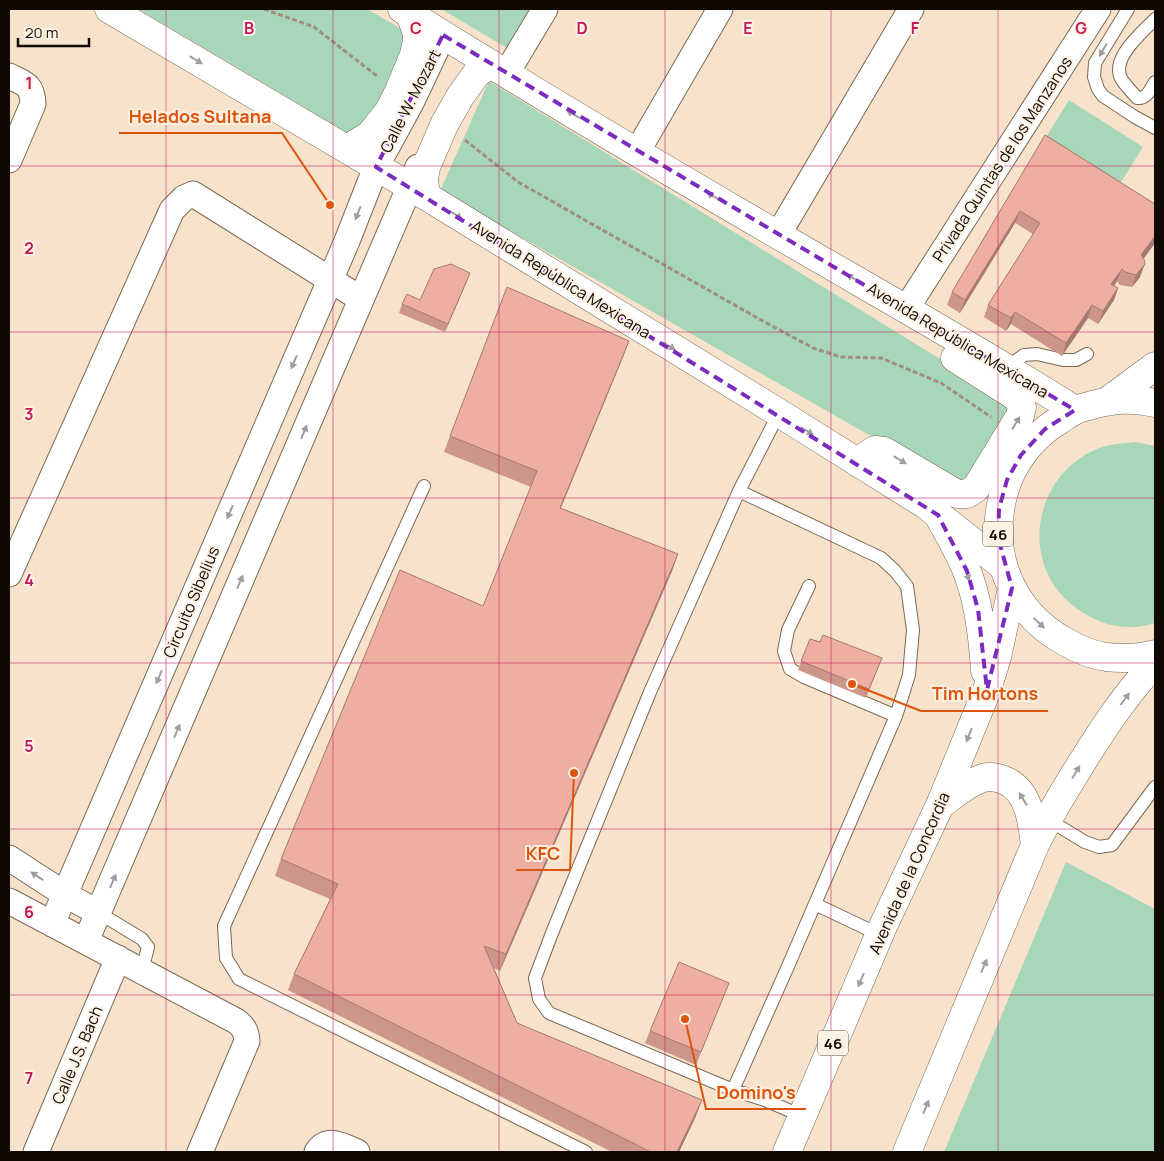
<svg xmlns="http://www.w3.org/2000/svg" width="1164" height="1161" font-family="Manrope,sans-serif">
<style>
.green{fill:#a7d6b9}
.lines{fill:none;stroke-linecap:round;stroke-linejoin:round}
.lane-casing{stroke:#7a6954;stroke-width:14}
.street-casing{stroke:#7a6954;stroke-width:27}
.secondary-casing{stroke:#7a6954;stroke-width:29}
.primary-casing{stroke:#7a6954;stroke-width:29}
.path{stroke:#9f8f7f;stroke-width:3;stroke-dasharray:5 2.5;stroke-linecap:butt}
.lane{stroke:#fff;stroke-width:12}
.street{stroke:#fff;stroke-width:25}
.secondary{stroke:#fff;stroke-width:28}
.primary{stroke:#fff;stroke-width:28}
.wall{fill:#cd968a}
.shaded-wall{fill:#a77a71}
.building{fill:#eeafa1;stroke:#a77a71}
.oneway{fill:#a09d9b}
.marked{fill:none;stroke:#7b2cbf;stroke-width:4;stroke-dasharray:10 6;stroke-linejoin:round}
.grid{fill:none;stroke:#c2185b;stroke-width:1;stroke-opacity:0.55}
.labels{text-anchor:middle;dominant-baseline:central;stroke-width:4;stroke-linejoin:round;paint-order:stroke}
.shield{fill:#fdf1e3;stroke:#584f47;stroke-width:1}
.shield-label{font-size:15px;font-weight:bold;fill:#110a04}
.street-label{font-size:16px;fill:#110a04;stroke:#fdf1e3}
.grid-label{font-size:16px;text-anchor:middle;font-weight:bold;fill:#c2185b;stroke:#fdf1e3;stroke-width:4;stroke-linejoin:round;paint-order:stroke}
.leader{fill:none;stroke:#dd550c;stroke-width:2}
.callout-dot{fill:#dd550c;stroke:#fdf1e3;stroke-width:2}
.callout-label{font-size:18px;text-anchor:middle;font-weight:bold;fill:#dd550c;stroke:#fdf1e3;stroke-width:4;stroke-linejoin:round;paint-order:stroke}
</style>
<rect width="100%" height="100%" fill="#f7e2cb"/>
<path class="green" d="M138,9H367L415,37L366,144Z
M441,9H531L507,48Z
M489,81L1018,407L964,489L440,191Z
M1069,100L1143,147L1114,193L1040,147Z
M1136,442L1155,446V623C1148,625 1140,627 1133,627C1115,628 1097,622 1082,612C1016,571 1030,473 1102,447C1113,444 1125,443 1136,442Z
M1066,862L1155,909V1152H944Z"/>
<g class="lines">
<g class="lane-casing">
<path id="lane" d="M1128,9L1095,63L1094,77L1098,89L1103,96L1135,117L1155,128
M1155,19C1142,33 1109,59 1122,80C1126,86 1132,92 1137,98C1147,99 1150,90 1155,82
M1007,367L1024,355L1037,354L1063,360H1076L1087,354
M779,413L739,491L650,692L552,933L535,978L539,999L549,1013L733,1090L765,1100L802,1116
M424,486L224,926L226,958L239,979L586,1152
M809,586L788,630L784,651L790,669L804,677L896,716
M1047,819L1085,842L1099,847L1112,845L1155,787
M815,904L880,935
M99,913L142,939L148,947L142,971
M733,1090L789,964L896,716L909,675L913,630L907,586L895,571L881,558L739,491"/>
</g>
<g class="street-casing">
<path id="street" d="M506,74L545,9
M9,76C25,84 32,84 33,104L9,160
M637,152L720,9
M778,235L911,9
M906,309L1098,9
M9,574L172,210L184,198L193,194L361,299
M9,858L66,895L99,913
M9,901L236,1021C244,1027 246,1031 247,1041L200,1152
M52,924L347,241L376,167L412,101L443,35
M86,941L418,167
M36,1152L118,958
M317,1152C328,1136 343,1146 357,1152"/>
</g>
<g class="secondary-casing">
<path id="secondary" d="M109,9L426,196L779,413L926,505L1003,566
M402,9C532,91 664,169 797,246C890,300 984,353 1075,410
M347,149L370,135L389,111L399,91L414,55L417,41V33L410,14
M426,196L424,180L426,167L444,125L461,95L477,73L491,64
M858,463L866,456L875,450L884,451L957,494H967L976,488L1020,416L1022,407L1018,398L955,358"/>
</g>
<g class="primary-casing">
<path id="primary" d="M1109,400L1155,366
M1155,403C1131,398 1116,399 1092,405C1086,407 1079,408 1074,411C1068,414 1063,418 1058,421C1032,437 1012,463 1004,492C987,552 1010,610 1064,641C1076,648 1092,655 1106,657C1123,659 1139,658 1155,654
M938,515C948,533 958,550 966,569C979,600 983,638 985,671
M940,805C953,796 967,783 983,778C990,776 999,778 1006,781C1030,792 1032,823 1035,845
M787,1152L884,924L940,805L987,690L997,657L1012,588
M907,1152L1035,845C1047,820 1061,796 1076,772C1100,733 1124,696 1155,663"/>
</g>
<path class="path" d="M264,9L314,27L377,76
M465,140L518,182L761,320L813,348L841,357L881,358L941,383L991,417"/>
<use href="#lane" class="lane"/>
<use href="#street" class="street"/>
<use href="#secondary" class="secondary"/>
<use href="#primary" class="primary"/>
</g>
<path class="wall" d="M1045,135L1155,204V243L1144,258L1140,277L1132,287L1120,285L1117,281L1114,286L1118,288L1114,300L1098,324L1088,318L1062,356L1011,324L1006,331L984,317L988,305L1033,234L1015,223L960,313L947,305L952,292Z
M467,281L445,332L399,313L402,304L420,300Z
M629,341L623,357L561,508L678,554L672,571L500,971L494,968L517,1023L696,1116L679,1152H612L288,990L294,974L330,899L275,876L281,859L483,606L531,487L444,452L450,436Z
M810,639L882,658L866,698L798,670Z
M729,983L696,1065L645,1043L650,1031Z"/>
<path class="shaded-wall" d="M1020,211L1015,223L960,313L965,300Z
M1155,236V243L1137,268L1141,255Z
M1145,264L1140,277L1132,287L1136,275Z
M1122,269L1117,281L1107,296L1111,284Z
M470,273L467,281L445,332L448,324Z
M1118,288L1114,300L1098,324L1103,311Z
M1092,305L1088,318L1062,356L1066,343Z
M1015,312L1011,324L1006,331L1011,318Z
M629,341L623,357L554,524L560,508Z
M678,554L672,571L500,971L506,954Z
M702,1100L696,1116L679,1152H677Z"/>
<path class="building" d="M1045,135L1155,204V236L1141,255L1144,259L1145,264L1136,275L1125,272L1122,269L1111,284L1118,288L1103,311L1092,305L1066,343L1015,312L1011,318L988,305L1040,223L1020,211L965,300L952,292Z
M451,264L470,273L448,324L402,304L407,294L420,300L434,269Z
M507,287L629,341L560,508L678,554L506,954L484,946L517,1023L702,1100L677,1152H651L294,974L338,884L281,859L400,570L483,606L537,471L450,436Z
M823,635L882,658L869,689L801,661L810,639L820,642Z
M679,962L729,983L701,1052L650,1031Z"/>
<defs><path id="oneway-solid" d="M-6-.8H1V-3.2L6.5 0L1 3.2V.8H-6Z" transform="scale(1.25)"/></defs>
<g class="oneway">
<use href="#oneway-solid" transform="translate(1103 50) rotate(121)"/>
<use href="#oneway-solid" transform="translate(196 60) rotate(31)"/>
<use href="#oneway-solid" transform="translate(573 114) rotate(-149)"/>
<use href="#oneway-solid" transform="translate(713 196) rotate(-149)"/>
<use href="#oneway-solid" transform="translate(358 213) rotate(111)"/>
<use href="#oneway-solid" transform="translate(456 215) rotate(32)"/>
<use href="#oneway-solid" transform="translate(853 278) rotate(-150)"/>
<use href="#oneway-solid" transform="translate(669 346) rotate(32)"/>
<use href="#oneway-solid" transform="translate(294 362) rotate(113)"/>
<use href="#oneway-solid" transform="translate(1016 423) rotate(-58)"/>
<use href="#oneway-solid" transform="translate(807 431) rotate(32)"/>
<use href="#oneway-solid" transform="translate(304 432) rotate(-67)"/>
<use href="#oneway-solid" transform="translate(900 460) rotate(31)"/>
<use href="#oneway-solid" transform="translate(230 512) rotate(113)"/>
<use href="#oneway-solid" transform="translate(967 574) rotate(71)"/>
<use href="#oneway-solid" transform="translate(240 582) rotate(-67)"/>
<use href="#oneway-solid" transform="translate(1039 623) rotate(43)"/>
<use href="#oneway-solid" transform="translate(159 677) rotate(113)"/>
<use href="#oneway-solid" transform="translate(1125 699) rotate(-53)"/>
<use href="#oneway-solid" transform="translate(177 731) rotate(-67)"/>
<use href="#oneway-solid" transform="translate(969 735) rotate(112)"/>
<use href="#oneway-solid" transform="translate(1076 772) rotate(-59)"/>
<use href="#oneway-solid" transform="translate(1023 799) rotate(-122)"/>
<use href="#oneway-solid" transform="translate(37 876) rotate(-147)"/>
<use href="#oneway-solid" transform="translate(113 881) rotate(-67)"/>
<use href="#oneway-solid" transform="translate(984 966) rotate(-67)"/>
<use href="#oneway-solid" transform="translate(861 980) rotate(113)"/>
<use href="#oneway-solid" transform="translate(926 1107) rotate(-68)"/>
</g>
<path class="marked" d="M443,35L1075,410L1045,429L1021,455L1007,480L999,509L998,537L1012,588L987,690L978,609L967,571L938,515L376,167Z"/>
<path class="grid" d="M166,9V1152M333,9V1152M499,9V1152M665,9V1152M831,9V1152M998,9V1152M9,166H1155M9,332H1155M9,498H1155M9,663H1155M9,829H1155M9,995H1155"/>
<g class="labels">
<g class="shield">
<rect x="983" y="521.5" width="30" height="25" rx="4"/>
<rect x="818" y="1030.5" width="30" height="25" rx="4"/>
</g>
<g class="shield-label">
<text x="998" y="534">46</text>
<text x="833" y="1043">46</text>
</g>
<g class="street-label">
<text transform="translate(410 101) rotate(-63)">Calle W. Mozart</text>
<text transform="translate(1002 159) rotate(-57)">Privada Quintas de los Manzanos</text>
<text transform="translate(561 279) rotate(32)">Avenida República Mexicana</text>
<text transform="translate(958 340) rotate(31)">Avenida República Mexicana</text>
<text transform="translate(191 602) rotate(-67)">Circuito Sibelius</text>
<text transform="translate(909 873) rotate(-66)">Avenida de la Concordia</text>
<text transform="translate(77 1055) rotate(-67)">Calle J.S. Bach</text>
</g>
</g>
<g class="grid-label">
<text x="249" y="34">B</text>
<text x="416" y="34">C</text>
<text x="582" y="34">D</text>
<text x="748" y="34">E</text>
<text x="915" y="34">F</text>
<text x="1081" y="34">G</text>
<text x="29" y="89">1</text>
<text x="29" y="254">2</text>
<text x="29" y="420">3</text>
<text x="29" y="586">4</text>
<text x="29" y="752">5</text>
<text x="29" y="918">6</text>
<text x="29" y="1084">7</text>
</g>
<path class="leader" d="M330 205L282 133H119M852 684L921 711H1048M574 773L570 870H516M685 1019L706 1109H806"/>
<g class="callout-dot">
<circle cx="330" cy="205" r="5"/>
<circle cx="852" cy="684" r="5"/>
<circle cx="574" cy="773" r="5"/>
<circle cx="685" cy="1019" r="5"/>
</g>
<g class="callout-label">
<text x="200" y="123">Helados Sultana</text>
<text x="985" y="700">Tim Hortons</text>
<text x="543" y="860">KFC</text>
<text x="756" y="1099">Domino's</text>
</g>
<rect width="1164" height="1161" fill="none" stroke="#110a04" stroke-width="20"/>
<path d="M18 38v8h71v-8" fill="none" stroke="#110a04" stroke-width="2.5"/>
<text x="25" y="38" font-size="15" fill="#110a04" stroke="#fdf1e3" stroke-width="4" paint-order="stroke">20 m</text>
</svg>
